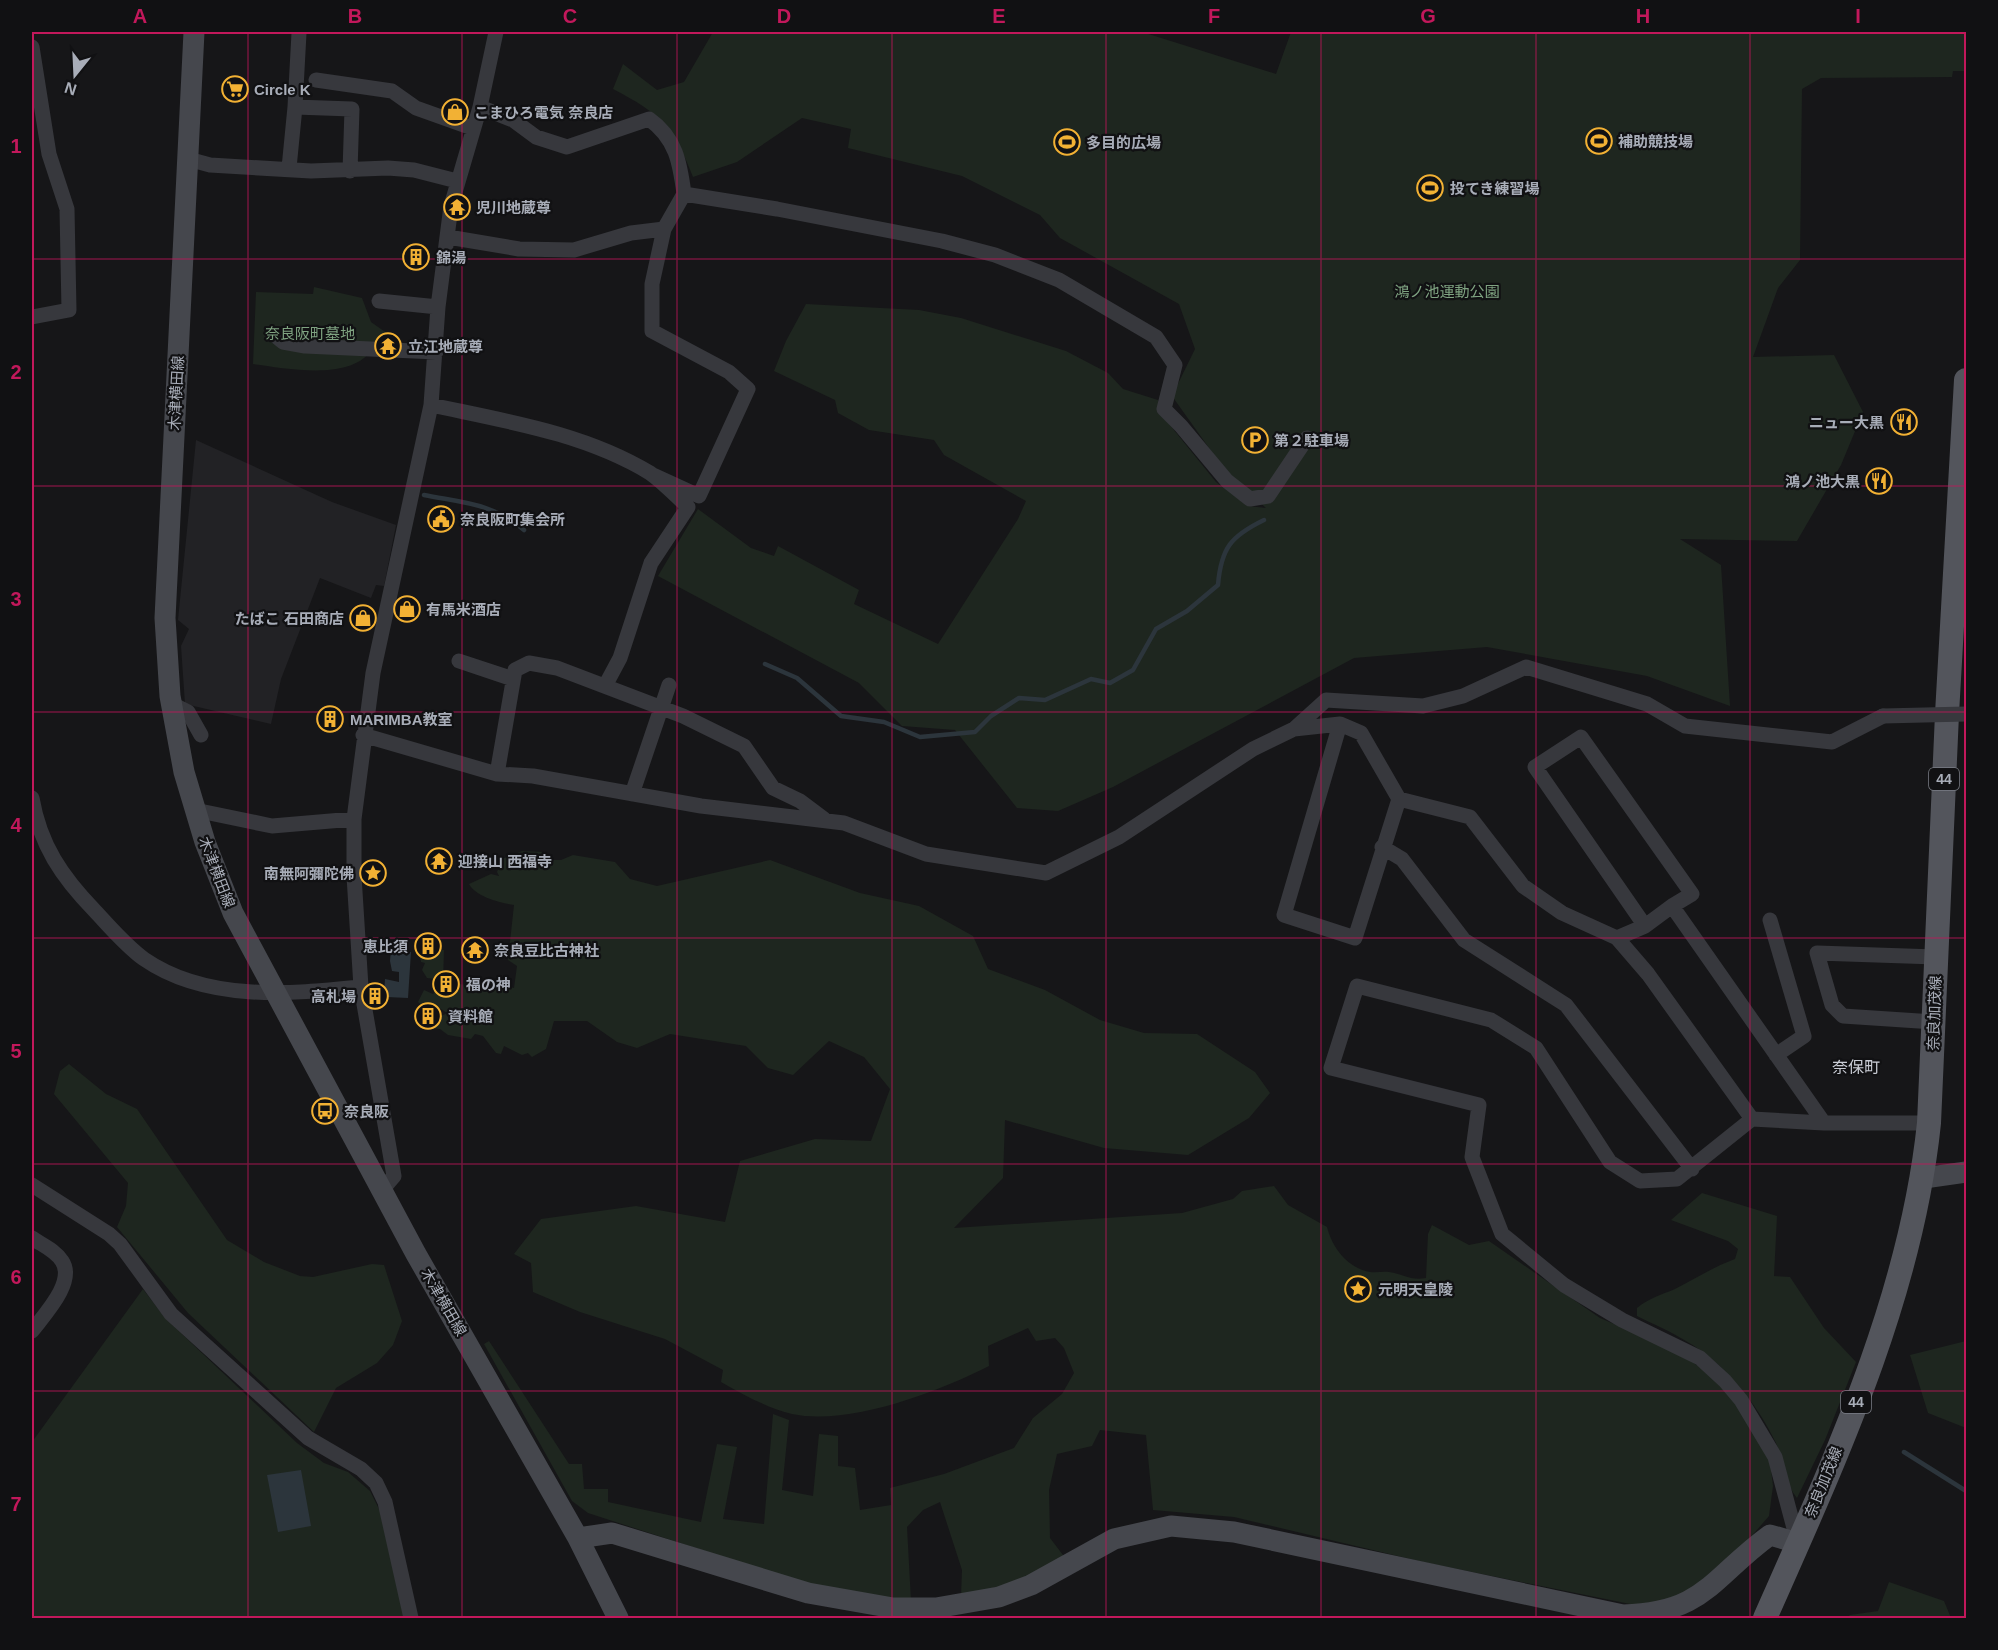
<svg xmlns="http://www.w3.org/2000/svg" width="1998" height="1650" font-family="Arial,'Noto Sans JP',sans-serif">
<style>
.built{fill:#222225}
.green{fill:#1e261f}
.water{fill:#2c353c}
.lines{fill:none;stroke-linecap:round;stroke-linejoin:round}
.stream{stroke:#2c353c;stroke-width:4.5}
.street{stroke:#37383d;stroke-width:15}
.secondary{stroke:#45474d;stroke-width:21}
.primary{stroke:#53555c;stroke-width:24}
.street-bridge{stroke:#37383d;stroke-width:15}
.grid{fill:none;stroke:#c2185b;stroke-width:1.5;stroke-opacity:0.55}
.labels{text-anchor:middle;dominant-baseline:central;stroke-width:4.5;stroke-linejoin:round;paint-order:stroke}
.shield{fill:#111113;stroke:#7b7e86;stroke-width:1.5}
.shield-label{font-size:14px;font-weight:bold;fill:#a8adb8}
.poi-label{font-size:15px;font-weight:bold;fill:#a8adb8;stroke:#111113;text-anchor:start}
.park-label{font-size:15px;fill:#7fa381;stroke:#111113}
.street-label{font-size:15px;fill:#a8adb8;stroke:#111113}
.neighbourhood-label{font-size:16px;fill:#c9ccd4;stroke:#111113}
.neatline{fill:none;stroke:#c2185b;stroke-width:2}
.grid-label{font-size:20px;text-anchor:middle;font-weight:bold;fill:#c2185b}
</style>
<rect width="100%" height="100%" fill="#161618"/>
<path class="built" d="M196,440L332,502L396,525L384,586L376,585L371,598L320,578L281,679L271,724L185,704L181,646L189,629L178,620Z"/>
<path class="green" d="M713,32H1142L1276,74L1291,32H1966V71H1953L1952,77L1821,78L1802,89L1800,260L1778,288L1753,357L1834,355L1863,412L1841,465L1797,541L1680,539L1721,565L1730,706L1647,676L1487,647L1354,658L1113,787L1058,811L1017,808L955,730L902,726L859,683L658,576L698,509L751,548L774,556L778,546L859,590L854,604L938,644L1018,519L1026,501L944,455L934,440L869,430L838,413L835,400L774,371L786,341L806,304L919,310L961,318L1066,351L1108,373L1123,389L1158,400L1161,414L1216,482L1248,506L1266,508L1224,469L1172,396L1195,349L1179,304L1060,238L1040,215L962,176L848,148L851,129L802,118L737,162L693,177C674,127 661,114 613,89L623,64L657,90L684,82Z
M314,287L362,298L371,322L398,341L401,350L370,352C347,381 285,368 253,364L256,292L313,294Z
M522,851L544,852L548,860H561L573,855L615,862L630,879L657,886L770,860L860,893L919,906L973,936L988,969L1045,990L1100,1020L1144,1033L1197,1034L1255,1072L1270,1093L1249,1118L1188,1155L1104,1148L1005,1120L1003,1178L954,1228L1182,1213L1233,1199L1242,1191L1274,1186L1288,1205L1327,1227C1332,1247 1347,1268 1370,1272C1376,1273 1383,1271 1389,1272C1403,1274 1411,1281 1426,1278L1428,1234L1432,1225L1469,1245L1489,1241L1600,1318L1680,1352L1726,1388L1770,1460L1773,1486L1769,1516L1749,1539L1686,1594L1640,1606L1423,1562L1234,1517L1153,1510L1146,1435L1100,1430L1092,1446L1057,1454L1049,1490L1050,1538L1066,1559L1025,1580L961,1596L962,1570L940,1502L923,1510L907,1527L911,1601L819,1588L588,1513L572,1501L484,1344L489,1341L569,1464H582L584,1489H608V1502L701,1522L717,1444L737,1447L723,1519L764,1524L773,1414L789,1420L782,1490L813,1496L819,1434L838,1436V1466L855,1468L860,1510L891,1505L890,1488L944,1474L1014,1448L1033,1418L1062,1394L1074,1373L1064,1348L1055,1338L1036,1341L1028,1328L988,1346L989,1366C938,1392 849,1426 792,1414C767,1408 742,1394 721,1382L723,1370L665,1339L580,1312L533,1292L531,1263L514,1254L541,1219L636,1206L725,1222L740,1161L815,1139L871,1141L890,1089L864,1057L829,1041L793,1075L768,1068L746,1046L670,1034L637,1048L617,1042L587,1021H554L546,1049L532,1057L528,1053L522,1055L504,1046L501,1054L496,1053L483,1036L475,1034L471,1039L448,1035L440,1029L421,1027L415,1023V1016C426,1013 440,1019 447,1013L432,1003L423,1006L418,1002L424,990L433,994L436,991V979L427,978L422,970L425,963L421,962L419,947L425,938L433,937L440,950H444L443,982L489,988L493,984L514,988L517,966L508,960L514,905C501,903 476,897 469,884L491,874L499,876L497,872L502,859Z
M69,1064L106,1094L137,1109L227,1240L264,1262L300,1276L313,1277L372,1264L384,1265L402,1321L393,1345L377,1363L336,1388L314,1432L188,1313L117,1227L126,1206L128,1183L54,1094L60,1071Z
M1702,1193L1777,1216L1774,1276L1790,1277L1824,1328L1856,1362L1825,1440L1797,1498C1784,1482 1784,1461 1776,1443C1757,1403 1724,1363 1686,1341C1670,1331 1653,1324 1637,1316V1308C1649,1298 1661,1295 1675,1289C1695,1279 1713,1267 1735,1259L1738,1249L1728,1241L1671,1220Z
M143,1289L165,1318L297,1443L324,1463L348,1472L370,1491L380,1511L404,1618H32V1442Z
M1966,1341V1428L1928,1413L1910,1355Z
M1889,1582L1944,1601L1951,1618H1846L1850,1615L1878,1611Z"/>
<path class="water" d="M391,950L411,952L408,998L387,997L384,994L385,979L399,982V972L392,971L390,961Z
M301,1470L311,1526L278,1532L267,1475Z"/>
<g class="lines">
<path class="stream" d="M424,495C464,503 492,503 524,530
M765,664L797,678L841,716L884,722L920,737L975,732L991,716L1019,698L1045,700L1091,679L1110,683L1133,670L1156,629L1187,611L1218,585C1221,548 1231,536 1264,520
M1904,1452L1966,1491"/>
<path class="street" d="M32,47L49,154L67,209L69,310L32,317
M316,80L392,91L416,108L472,128
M295,107L299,33
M480,107L513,120L536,137L567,147L649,119C676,138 680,163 684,194L777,209L942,241L995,255L1059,280L1156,337L1175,365L1164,409L1181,426L1227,481L1250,499L1268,496L1307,438
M188,159L210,165L311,171L388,168L414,170L457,181
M289,168L295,107L352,109L350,171
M664,229L684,194
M448,237L519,249L574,250L631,233L664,229L652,284V331L729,372L748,389L699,496L651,474
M379,301L438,307
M272,333L283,342L305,346L436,352
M431,405C505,421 584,433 650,473C663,482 676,496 688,507L651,563L620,658L605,686
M459,661L513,679
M172,704L188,712L201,735
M1340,724L1284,915L1355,938L1399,799
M1294,729L1326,700L1423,706L1463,696L1526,667L1647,704L1685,726L1832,742L1883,716
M363,735L497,774L533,776L701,806L844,823L926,854L1046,873L1119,837L1253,749L1294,729L1340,724L1361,733L1399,799L1470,817L1523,886L1562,913L1617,938L1648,974L1752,1119L1824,1123H1929
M497,774L515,670L529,663L557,668L683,716L744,746L773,788L800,801L824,819
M632,794L669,685
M32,798C40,845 62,877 95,911C110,927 126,946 144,959C206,1002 290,994 361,987
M195,810L272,826L354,819
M1382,847L1402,859L1464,940L1566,1005L1692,1169
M1770,920L1804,1036L1776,1055
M1645,926L1535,767L1581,737L1692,894L1672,906
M1617,938L1645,926L1672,906L1824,1123
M1934,1022L1843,1016L1832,1005L1817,953L1936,957
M1752,1119L1677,1179L1640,1181L1610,1162L1536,1048L1491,1020L1357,986L1331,1068L1479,1105L1472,1157L1502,1234L1564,1285L1622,1320L1700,1358L1725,1381L1741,1400L1775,1457L1798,1543
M32,1185L109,1234L120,1244L171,1314L308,1438L361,1469L376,1483L385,1502L411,1618
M382,1190L394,1176L361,987L354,876V819L373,673L431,405L438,307L451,206L480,107L496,32
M32,1238C42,1245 55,1250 62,1261C76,1282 44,1315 32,1331"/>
<path class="secondary" d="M194,32L165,618L170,696L184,772L205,842L233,913L416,1254L578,1538L618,1618
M1924,1178L1966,1172
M578,1538L612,1533L808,1593L893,1608H936L999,1597L1031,1585L1114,1539L1171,1526L1234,1532L1623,1615C1705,1613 1712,1577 1770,1535L1798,1543"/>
<path class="primary" d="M1765,1618C1835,1460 1911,1297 1929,1123L1947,714L1966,380"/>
<path class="street-bridge" d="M1883,716L1966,714"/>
</g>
<path class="grid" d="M248,32V1618M462,32V1618M677,32V1618M892,32V1618M1106,32V1618M1321,32V1618M1536,32V1618M1750,32V1618M32,259H1966M32,486H1966M32,712H1966M32,938H1966M32,1164H1966M32,1391H1966"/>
<defs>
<g id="supermarket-ring" transform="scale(1.35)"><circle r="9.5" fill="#111113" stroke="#f2b134" stroke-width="1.5"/><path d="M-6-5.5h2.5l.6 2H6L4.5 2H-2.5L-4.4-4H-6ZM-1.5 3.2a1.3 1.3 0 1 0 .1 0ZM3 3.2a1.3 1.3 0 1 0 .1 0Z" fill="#f2b134"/></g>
<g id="shop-ring" transform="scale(1.35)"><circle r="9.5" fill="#111113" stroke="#f2b134" stroke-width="1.5"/><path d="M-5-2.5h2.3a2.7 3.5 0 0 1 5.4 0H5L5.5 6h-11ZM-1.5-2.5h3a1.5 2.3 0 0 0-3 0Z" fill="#f2b134"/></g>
<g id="stadium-ring" transform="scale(1.35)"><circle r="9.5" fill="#111113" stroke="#f2b134" stroke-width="1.5"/><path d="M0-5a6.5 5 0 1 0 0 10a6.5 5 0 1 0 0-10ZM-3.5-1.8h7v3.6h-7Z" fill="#f2b134"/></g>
<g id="temple-ring" transform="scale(1.35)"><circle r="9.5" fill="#111113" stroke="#f2b134" stroke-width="1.5"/><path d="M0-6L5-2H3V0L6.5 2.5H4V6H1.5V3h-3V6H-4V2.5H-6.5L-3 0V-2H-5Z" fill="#f2b134"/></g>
<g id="building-ring" transform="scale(1.35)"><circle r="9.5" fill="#111113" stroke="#f2b134" stroke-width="1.5"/><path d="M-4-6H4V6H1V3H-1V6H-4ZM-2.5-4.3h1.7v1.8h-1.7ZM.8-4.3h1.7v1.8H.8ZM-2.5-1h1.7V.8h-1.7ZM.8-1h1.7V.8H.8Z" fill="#f2b134"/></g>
<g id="restaurant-ring" transform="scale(1.35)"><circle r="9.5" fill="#111113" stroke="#f2b134" stroke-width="1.5"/><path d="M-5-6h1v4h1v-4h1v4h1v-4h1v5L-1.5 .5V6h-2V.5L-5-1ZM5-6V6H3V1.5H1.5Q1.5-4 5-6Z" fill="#f2b134"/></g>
<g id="parking-ring" transform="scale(1.35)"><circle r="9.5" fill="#111113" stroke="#f2b134" stroke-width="1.5"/><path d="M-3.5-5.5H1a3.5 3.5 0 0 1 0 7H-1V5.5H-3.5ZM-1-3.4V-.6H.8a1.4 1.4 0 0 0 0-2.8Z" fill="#f2b134"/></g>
<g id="civic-ring" transform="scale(1.35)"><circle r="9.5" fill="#111113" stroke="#f2b134" stroke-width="1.5"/><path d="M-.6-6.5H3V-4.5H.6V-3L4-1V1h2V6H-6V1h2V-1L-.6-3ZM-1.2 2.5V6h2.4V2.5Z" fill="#f2b134"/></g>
<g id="sight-ring" transform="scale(1.35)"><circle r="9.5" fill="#111113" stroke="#f2b134" stroke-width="1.5"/><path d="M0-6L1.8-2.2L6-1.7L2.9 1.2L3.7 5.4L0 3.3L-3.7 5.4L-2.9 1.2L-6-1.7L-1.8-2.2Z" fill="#f2b134"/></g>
<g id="bus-ring" transform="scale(1.35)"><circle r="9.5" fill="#111113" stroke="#f2b134" stroke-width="1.5"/><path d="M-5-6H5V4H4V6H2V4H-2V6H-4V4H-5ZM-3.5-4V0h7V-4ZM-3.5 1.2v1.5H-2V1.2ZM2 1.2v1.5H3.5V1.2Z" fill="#f2b134"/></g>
</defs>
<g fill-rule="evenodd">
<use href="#supermarket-ring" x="235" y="89"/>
<use href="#shop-ring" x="455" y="112"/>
<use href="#stadium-ring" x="1599" y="141"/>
<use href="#stadium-ring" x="1067" y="142"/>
<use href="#stadium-ring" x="1430" y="188"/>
<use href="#temple-ring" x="457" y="207"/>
<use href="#building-ring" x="416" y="257"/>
<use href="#temple-ring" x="388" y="346"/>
<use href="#restaurant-ring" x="1904" y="422"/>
<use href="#parking-ring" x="1255" y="440"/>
<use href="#restaurant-ring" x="1879" y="481"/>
<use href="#civic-ring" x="441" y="519"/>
<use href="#shop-ring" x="407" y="609"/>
<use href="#shop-ring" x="363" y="618"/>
<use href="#building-ring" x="330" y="719"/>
<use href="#temple-ring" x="439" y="861"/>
<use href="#sight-ring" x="373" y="873"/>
<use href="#building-ring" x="428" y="946"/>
<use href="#temple-ring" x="475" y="950"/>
<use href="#building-ring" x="446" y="984"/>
<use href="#building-ring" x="375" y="996"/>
<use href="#building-ring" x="428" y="1016"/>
<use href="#bus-ring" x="325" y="1111"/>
<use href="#sight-ring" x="1358" y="1289"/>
</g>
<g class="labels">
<g class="shield">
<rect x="1929" y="768" width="30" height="22" rx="4.5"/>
<rect x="1841" y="1391" width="30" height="22" rx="4.5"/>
</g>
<g class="shield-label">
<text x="1944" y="779">44</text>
<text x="1856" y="1402">44</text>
</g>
<g class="poi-label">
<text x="254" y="89">Circle K</text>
<text x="474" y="112">こまひろ電気 奈良店</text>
<text x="1618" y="141">補助競技場</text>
<text x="1086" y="142">多目的広場</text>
<text x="1450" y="188">投てき練習場</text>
<text x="476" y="207">児川地蔵尊</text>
<text x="436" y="257">錦湯</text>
<text x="408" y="346">立江地蔵尊</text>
<text x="1884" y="422" text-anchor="end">ニュー大黒</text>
<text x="1274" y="440">第２駐車場</text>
<text x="1860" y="481" text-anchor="end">鴻ノ池大黒</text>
<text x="460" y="519">奈良阪町集会所</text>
<text x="426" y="609">有馬米酒店</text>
<text x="344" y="618" text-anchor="end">たばこ 石田商店</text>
<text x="350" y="719">MARIMBA教室</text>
<text x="458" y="861">迎接山 西福寺</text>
<text x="354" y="873" text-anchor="end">南無阿彌陀佛</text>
<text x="408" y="946" text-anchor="end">恵比須</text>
<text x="494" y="950">奈良豆比古神社</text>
<text x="466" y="984">福の神</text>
<text x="356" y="996" text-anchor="end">高札場</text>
<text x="448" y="1016">資料館</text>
<text x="344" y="1111">奈良阪</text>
<text x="1378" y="1289">元明天皇陵</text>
</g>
<g class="park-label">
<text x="1447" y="291">鴻ノ池運動公園</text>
<text x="310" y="333">奈良阪町墓地</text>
</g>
<g class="street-label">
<text transform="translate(176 393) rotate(-87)">木津横田線</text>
<text transform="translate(217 872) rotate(69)">木津横田線</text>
<text transform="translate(1934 1013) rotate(-88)">奈良加茂線</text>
<text transform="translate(444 1302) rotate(60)">木津横田線</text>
<text transform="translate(1823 1482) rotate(-68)">奈良加茂線</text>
</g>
<g class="neighbourhood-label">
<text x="1856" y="1067">奈保町</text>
</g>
</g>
<rect width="1998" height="1650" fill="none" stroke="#111113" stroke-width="66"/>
<g transform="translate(75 75) rotate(198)" stroke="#111113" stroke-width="4.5" paint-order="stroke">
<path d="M0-4.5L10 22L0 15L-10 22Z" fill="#a8adb8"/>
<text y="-9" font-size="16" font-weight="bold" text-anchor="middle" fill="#a8adb8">N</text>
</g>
<rect x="33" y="33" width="1932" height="1584" class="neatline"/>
<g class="grid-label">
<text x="140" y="23">A</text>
<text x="355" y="23">B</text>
<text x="570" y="23">C</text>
<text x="784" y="23">D</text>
<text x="999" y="23">E</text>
<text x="1214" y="23">F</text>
<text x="1428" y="23">G</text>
<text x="1643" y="23">H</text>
<text x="1858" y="23">I</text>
<text x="16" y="153">1</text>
<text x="16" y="379">2</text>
<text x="16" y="606">3</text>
<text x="16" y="832">4</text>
<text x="16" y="1058">5</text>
<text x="16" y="1284">6</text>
<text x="16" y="1511">7</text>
</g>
</svg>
